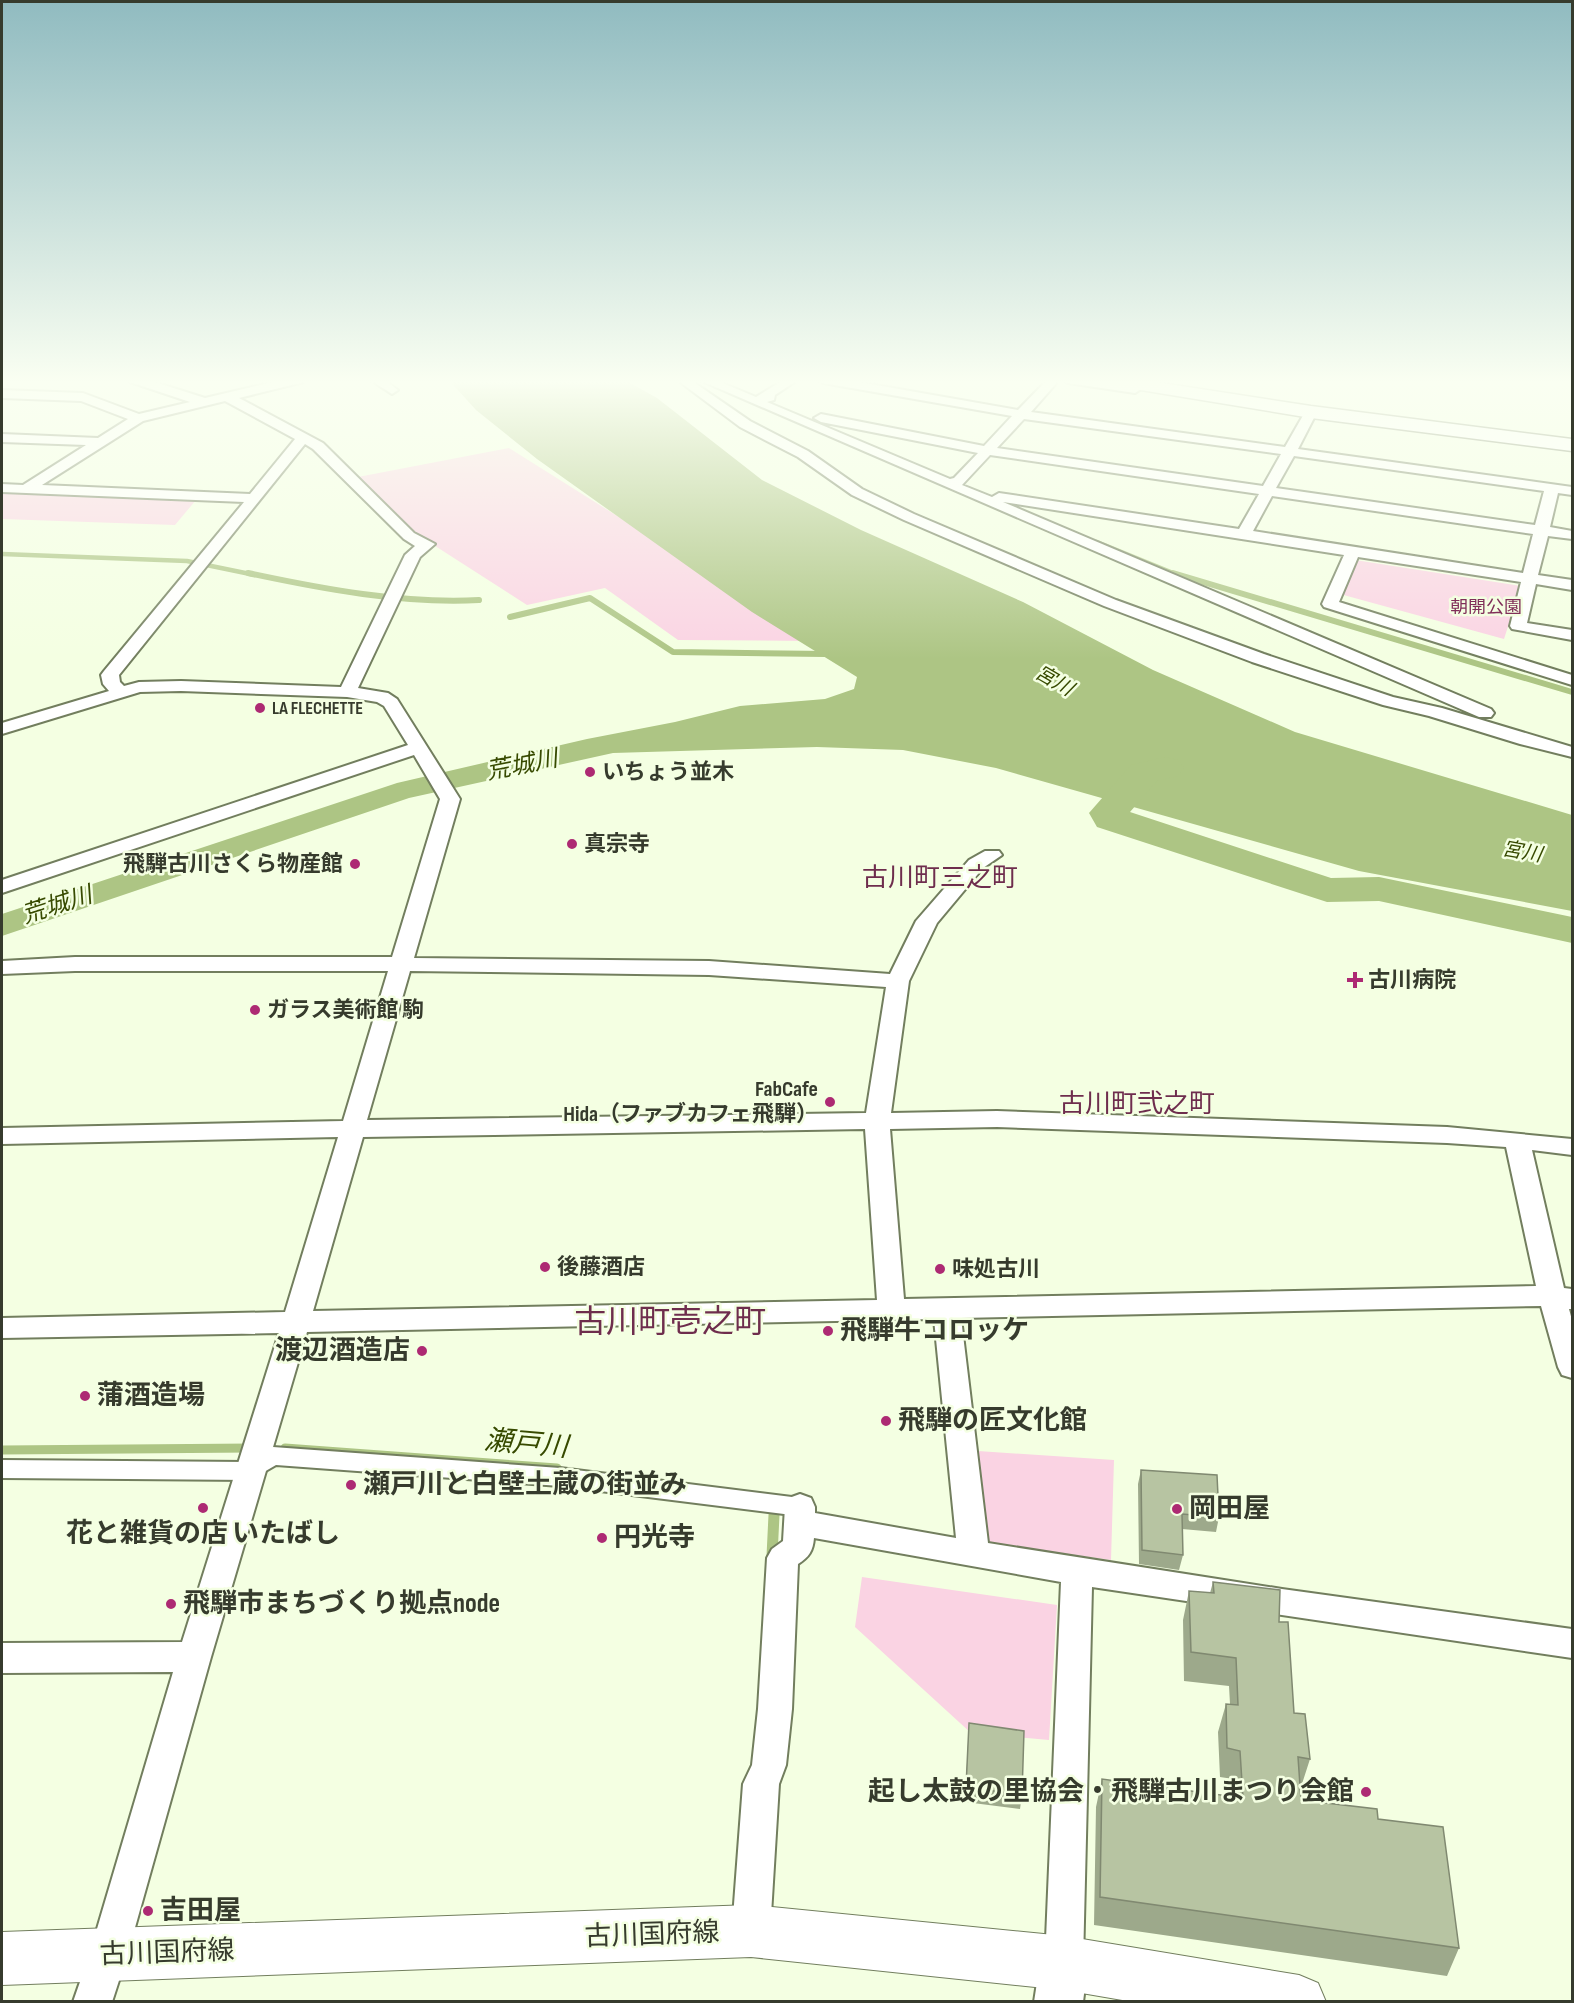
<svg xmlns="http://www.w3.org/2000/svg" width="1574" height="2003" font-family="'Sofia Sans Condensed','Noto Sans JP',sans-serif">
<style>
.green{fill:#fad3e3}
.water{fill:#adc584}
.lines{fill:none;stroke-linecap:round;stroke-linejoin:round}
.stream-far3{stroke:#adc584;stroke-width:4.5}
.stream-far2{stroke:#adc584;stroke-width:6}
.stream-far1{stroke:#adc584;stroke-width:9}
.stream{stroke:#adc584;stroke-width:11}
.river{fill:#adc584;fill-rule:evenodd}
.pedestrian-casing{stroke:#727e5e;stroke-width:4}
.minor-casing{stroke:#727e5e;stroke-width:4}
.tertiary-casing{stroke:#727e5e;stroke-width:4}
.secondary-casing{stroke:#727e5e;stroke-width:2}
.trunk-casing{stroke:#727e5e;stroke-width:3}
.pedestrian{fill:#fff;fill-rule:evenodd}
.minor{fill:#fff;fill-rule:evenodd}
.tertiary{fill:#fff;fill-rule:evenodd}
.secondary{fill:#fff;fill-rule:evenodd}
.trunk{fill:#fff;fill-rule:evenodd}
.wall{fill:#9da98b}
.building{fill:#b7c4a2;stroke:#808971;stroke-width:1.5}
.poi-dot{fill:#ad2a73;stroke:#f4ffe2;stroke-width:2}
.labels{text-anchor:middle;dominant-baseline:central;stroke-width:5;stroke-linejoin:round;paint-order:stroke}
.far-park-label{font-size:18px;fill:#802f59;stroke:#f4ffe2}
.far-poi-label{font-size:18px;font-weight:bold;fill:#363b2d;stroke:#f4ffe2;text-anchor:start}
.far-water-label{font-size:20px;font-style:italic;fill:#374a00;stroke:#f4ffe2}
.poi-label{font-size:22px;font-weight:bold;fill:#363b2d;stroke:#f4ffe2;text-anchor:start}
.water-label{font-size:24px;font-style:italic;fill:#374a00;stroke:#f4ffe2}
.quarter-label{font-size:26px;fill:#6e2d4d;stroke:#f4ffe2}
.near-poi-label{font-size:27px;font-weight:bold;fill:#363b2d;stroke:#f4ffe2;text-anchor:start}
.near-street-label{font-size:27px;fill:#363b2d;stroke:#f4ffe2}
.near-water-label{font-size:28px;font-style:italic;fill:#374a00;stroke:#f4ffe2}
.near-quarter-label{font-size:32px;fill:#6e2d4d;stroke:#f4ffe2}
</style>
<rect width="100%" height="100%" fill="#f4ffe2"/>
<path class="green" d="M509,448L816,641L678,640L605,588L527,605L404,526L358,477Z
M2,492L196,500L175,525L2,519Z
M1355,560L1521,586L1504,639L1340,594Z
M978,1451L1114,1460L1111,1560L989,1543Z
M862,1577L1057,1605L1049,1740L971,1733L855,1627Z"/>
<path class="water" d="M448,379H623L657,398L762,480L861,530L1023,602L1153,670L1295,732L1572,815V911L1359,871L996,768L903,750L817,747L613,753L409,798L2,936V914L397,783L587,739L675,722L740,706L825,699L854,689L857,677L752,612L537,459L476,410Z"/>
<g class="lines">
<path class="stream-far3" d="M1097,542L1178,575
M2,554L187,561L255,575"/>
<path class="stream-far2" d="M248,573C323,589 402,604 479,600
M1173,573L1572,692
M510,617L590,598L673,652L826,654"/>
<path class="stream-far1" d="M285,1448L557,1468
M2,1450L252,1448
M774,1517L775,1503"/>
<path class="stream" d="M772,1556L774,1515"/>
<path class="river" d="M1165,757L1178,760L1184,768L1178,776L1157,781L1130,812L1331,878L1379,877L1572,917V943L1379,901L1327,902L1097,827L1089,813L1131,765Z"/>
<g class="pedestrian-casing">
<path id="pedestrian" d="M273,1447L560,1468L800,1498L808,1500L811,1507L808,1514L800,1516L560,1486L276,1465L250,1480L2,1478V1460L246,1462Z"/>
</g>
<g class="minor-casing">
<path id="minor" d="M128,379H145L205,398L286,379H306L304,382L239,398L323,443L414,533L435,544L420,557L358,688L388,693L397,699L460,799L414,958L709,961L890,974L916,921L969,860L985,851H999L1002,855L983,868L937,923L909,981L891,1113L997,1111L1447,1127L1572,1139V1155L1532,1150L1564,1288L1572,1289V1309H1569L1572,1320V1378L1562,1375L1558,1367L1541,1306L961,1318L988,1543L1282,1589L1572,1629V1658L1092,1587L1083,1963L1077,1976L1064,1982L1051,1976L1045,1963L1061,1582L814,1538C813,1551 809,1557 798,1564L792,1709L786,1765L779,1784L770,1931L764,1944L751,1950L738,1944L732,1931L743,1784L752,1765L758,1709L767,1558L772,1549L783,1541L785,1507L789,1498L800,1494L811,1498L815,1507V1513L956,1538L934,1319L307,1332L211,1657L127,1956L112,2002H73L89,1956L173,1672L2,1673V1643L182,1642L279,1333L2,1338V1318L285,1312L338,1137L2,1144V1128L343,1121L388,971H75L2,974V961L75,957H392L440,799L414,755L2,893V880L408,745L384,706L377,702L347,697L181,691L140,692L2,734V723L109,691L103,684L101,675L104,671L244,502L2,492V484L23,485L86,445L2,442V434L98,438L128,419L81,401L2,398V390L83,393L139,414L190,402L130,382ZM225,401L295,439L250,494L42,485L143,421ZM305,444L313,449L404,539L415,546L405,555L341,687L181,681L139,682L124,686L120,682L119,675ZM410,971L709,975L886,987L866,1113L367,1120ZM997,1127L1447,1143L1506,1147L1536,1286L904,1299L890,1129ZM865,1129L877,1300L313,1311L363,1137Z
M369,379H383L398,390L392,394Z
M676,379H689L750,421L808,451L862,489L914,514L1116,600L1264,654L1393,697L1442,708L1572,747V757L1520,744L1429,716L1383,705L1252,662L1104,606L904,520L852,495L798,457L740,427Z
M697,379H713L756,397L785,379H799L775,395L774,400L767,402L950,479L954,478L978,453L821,422L814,418L821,414L984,446L1012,416L823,383L817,379H842L1018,410L1048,379H1060L1031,412L1285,447L1305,412L1311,408L1317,412L1298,449L1572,487V495L1558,493L1550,527L1572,531V539L1548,536L1538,575L1572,580V590L1536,584L1527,623L1572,630V640L1512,629L1510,626L1521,582L1358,557L1339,602L1572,675V685L1324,607L1322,604L1344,555L1003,502L1491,709L1494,713L1491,717H1479ZM1024,419L1281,454L1263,486L997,448ZM990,455L1259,494L1239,529L999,493L992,497L962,485ZM1294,456L1544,491L1535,525L1276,488ZM1272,496L1533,534L1523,573L1253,531Z
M1062,379H1090L1135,385L1141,389L1135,393L1068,383Z"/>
</g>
<g class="tertiary-casing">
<path id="tertiary" d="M1064,1939L1081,1946L1088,1963L1083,2002H1034L1040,1963L1047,1946Z"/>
</g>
<g class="secondary-casing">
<path id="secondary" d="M751,1905L1064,1936L1299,1975L1318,1983L1326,2002H1134L1064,1990L751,1957L2,1985V1932Z"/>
</g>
<g class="trunk-casing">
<path id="trunk" d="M1095,379H1136L1311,406L1572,439V451L1311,418L1104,384L1098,383Z"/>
</g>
<use href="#pedestrian" class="pedestrian"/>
<use href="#minor" class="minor"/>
<use href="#tertiary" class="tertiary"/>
<use href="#secondary" class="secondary"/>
<use href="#trunk" class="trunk"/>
</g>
<path class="wall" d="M1141,1470L1219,1517L1216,1532L1182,1529L1183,1555L1179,1570L1139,1564L1138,1484Z
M1213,1582L1279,1622L1294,1713L1310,1759L1301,1787H1300L1301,1800L1378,1819L1459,1948L1447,1976L1094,1925L1096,1807L1102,1779L1233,1797V1779L1220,1777L1218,1732L1226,1704H1230L1229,1686L1184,1681L1183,1620L1189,1591L1210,1593Z
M969,1723L1022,1795L1020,1809L965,1802Z"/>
<path class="building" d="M1141,1470L1217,1475L1219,1517L1182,1514L1183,1555L1142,1550Z
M1213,1582L1280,1590L1279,1622H1288L1294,1713L1305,1714L1310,1759L1298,1757L1301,1800L1377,1809L1378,1819L1443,1827L1459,1948L1100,1897L1102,1779L1243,1798L1240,1751L1227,1748L1226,1704L1238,1705L1236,1658L1191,1652L1189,1591L1214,1593Z
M969,1723L1024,1731L1022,1795L966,1787Z"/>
<linearGradient id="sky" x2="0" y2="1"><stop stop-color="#90bbc0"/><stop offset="0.58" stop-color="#fafff2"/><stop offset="1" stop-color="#fafff2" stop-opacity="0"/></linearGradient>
<rect width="1574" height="659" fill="url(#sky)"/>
<g class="poi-dot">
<circle cx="260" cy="708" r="6"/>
<circle cx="590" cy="772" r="6"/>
<circle cx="572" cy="844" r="6"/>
<circle cx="355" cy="864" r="6"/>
<path d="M1352 971h6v6h6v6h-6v6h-6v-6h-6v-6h6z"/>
<circle cx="255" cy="1010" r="6"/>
<circle cx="830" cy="1102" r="6"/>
<circle cx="545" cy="1267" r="6"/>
<circle cx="940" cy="1269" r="6"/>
<circle cx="828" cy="1331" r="6"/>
<circle cx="422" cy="1351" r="6"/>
<circle cx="85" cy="1396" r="6"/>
<circle cx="886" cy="1421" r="6"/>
<circle cx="351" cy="1485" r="6"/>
<circle cx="203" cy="1508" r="6"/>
<circle cx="1177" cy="1509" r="6"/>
<circle cx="602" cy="1538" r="6"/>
<circle cx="171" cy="1604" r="6"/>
<circle cx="1366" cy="1792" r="6"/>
<circle cx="148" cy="1911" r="6"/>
</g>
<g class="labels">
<g class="far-park-label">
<text x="1486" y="607">朝開公園</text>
</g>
<g class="far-poi-label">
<text x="272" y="708">LA FLECHETTE</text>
</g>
<g class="far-water-label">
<text transform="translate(1054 681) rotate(30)">宮川</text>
<text transform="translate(1522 852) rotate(10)">宮川</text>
</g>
<g class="poi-label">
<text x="602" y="772">いちょう並木</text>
<text x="584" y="844">真宗寺</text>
<text x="343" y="864" text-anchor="end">飛騨古川さくら物産館</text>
<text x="1368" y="980">古川病院</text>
<text x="267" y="1010">ガラス美術館 駒</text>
<text x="818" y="1089" text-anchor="end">FabCafe<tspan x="818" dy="25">Hida（ファブカフェ飛騨）</tspan></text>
<text x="557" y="1267">後藤酒店</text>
<text x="952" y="1269">味処古川</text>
</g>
<g class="water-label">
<text transform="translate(522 765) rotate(-11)">荒城川</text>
<text transform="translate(57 905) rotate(-18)">荒城川</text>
</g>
<g class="quarter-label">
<text x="940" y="878">古川町三之町</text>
<text x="1137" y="1104">古川町弐之町</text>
</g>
<g class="near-poi-label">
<text x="840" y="1331">飛騨牛コロッケ</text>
<text x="410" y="1351" text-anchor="end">渡辺酒造店</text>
<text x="97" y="1396">蒲酒造場</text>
<text x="898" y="1421">飛騨の匠文化館</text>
<text x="363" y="1485">瀬戸川と白壁土蔵の街並み</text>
<text x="1189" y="1509">岡田屋</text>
<text x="203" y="1534" text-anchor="middle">花と雑貨の店 いたばし</text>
<text x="614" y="1538">円光寺</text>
<text x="183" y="1604">飛騨市まちづくり拠点node</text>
<text x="1354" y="1792" text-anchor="end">起し太鼓の里協会・飛騨古川まつり会館</text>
<text x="160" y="1911">吉田屋</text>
</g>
<g class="near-street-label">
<text transform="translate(652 1935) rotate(-2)">古川国府線</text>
<text transform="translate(167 1953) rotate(-2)">古川国府線</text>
</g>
<g class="near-water-label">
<text transform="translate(526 1444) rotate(5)">瀬戸川</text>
</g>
<g class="near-quarter-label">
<text x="670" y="1322">古川町壱之町</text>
</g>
</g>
<rect width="1574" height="2003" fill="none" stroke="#363b2d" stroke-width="6"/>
</svg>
